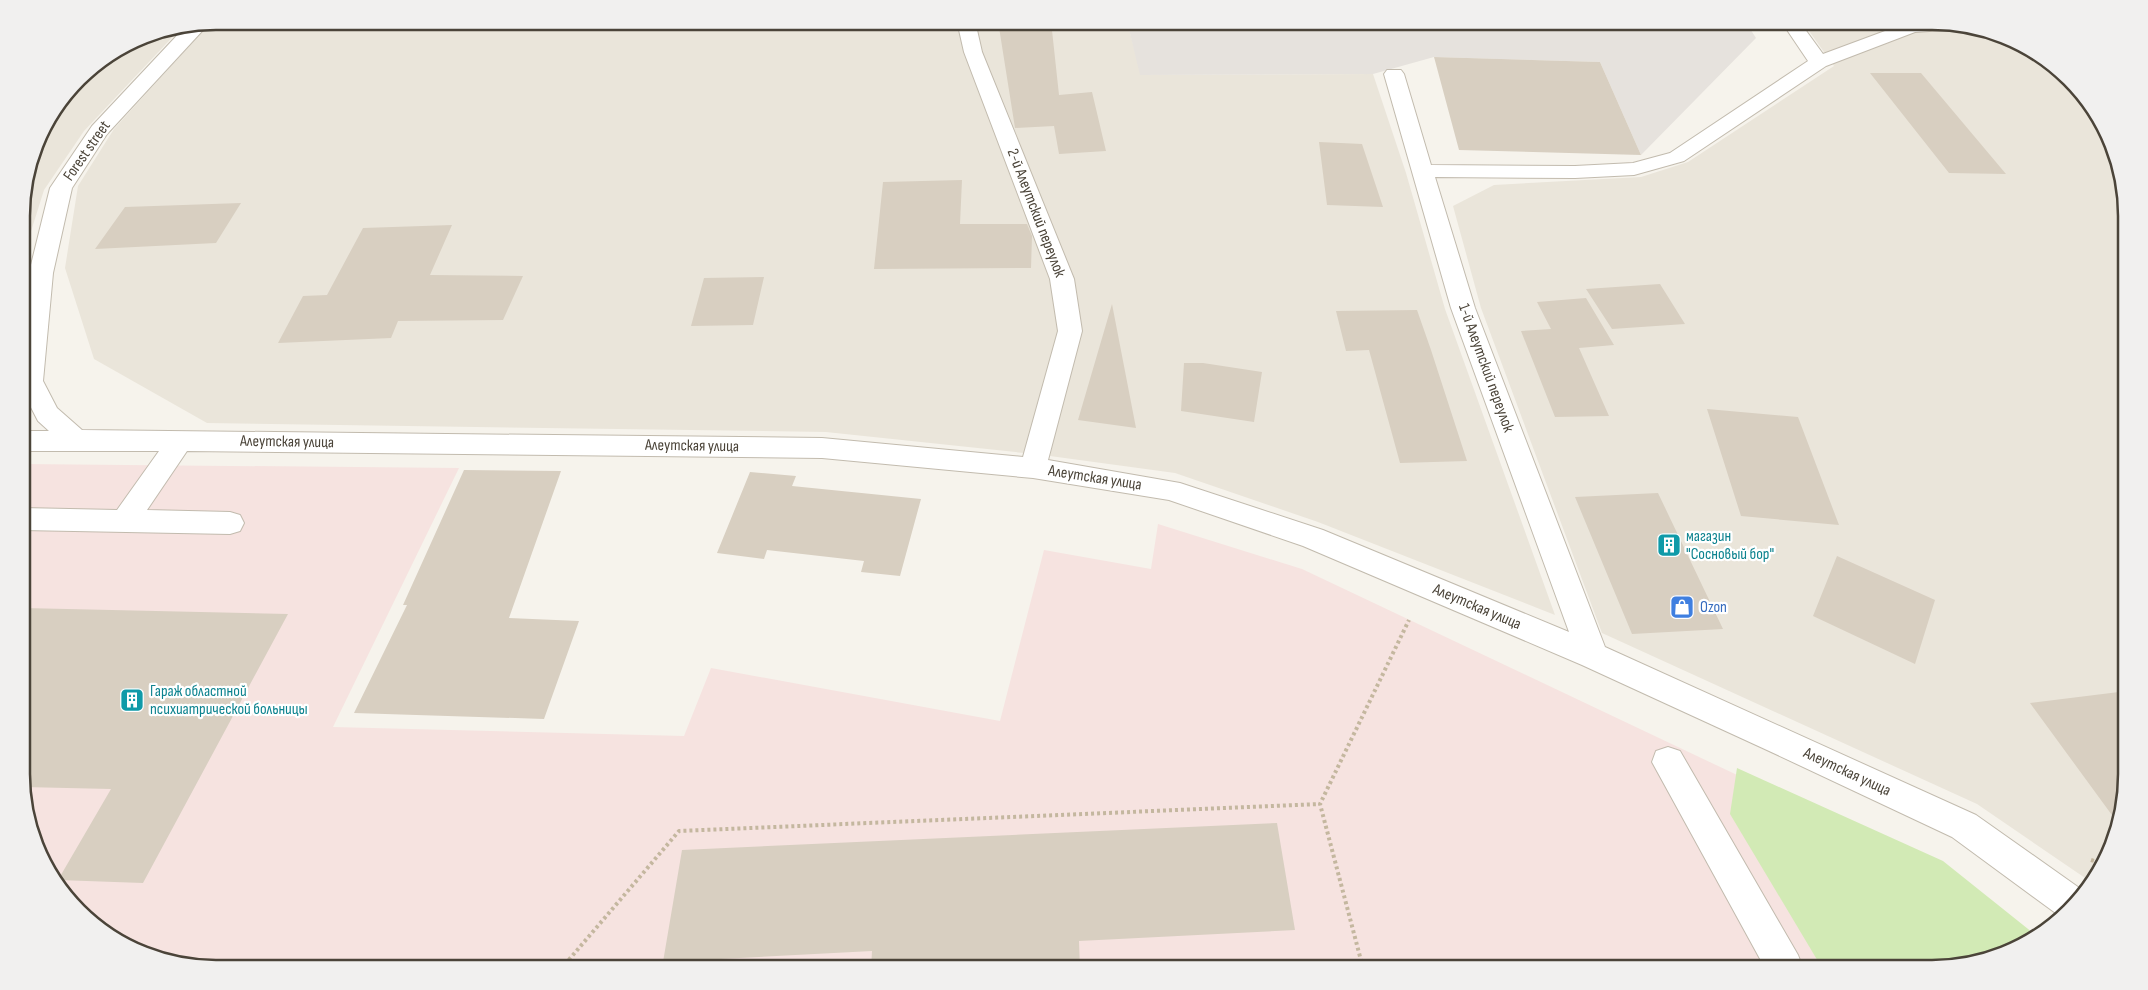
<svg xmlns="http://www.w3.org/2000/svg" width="2148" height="990" font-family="'Sofia Sans Condensed',sans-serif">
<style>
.residential{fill:#eae5da}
.industrial{fill:#e6e2dd}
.medical{fill:#f6e3e0}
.green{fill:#d2eab5}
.building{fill:#d8cfc1}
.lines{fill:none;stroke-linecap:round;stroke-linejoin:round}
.minor-casing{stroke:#c2bbae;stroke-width:2}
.path{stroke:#c4b79f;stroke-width:4;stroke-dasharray:3 3;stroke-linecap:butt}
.minor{fill:#fff;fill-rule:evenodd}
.labels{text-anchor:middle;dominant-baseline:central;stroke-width:4.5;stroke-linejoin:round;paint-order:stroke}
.street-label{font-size:16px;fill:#4b4439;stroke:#fff}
.culture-label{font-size:16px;fill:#0d838f;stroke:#fff;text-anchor:start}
.shop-label{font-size:16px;fill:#366cbe;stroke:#fff;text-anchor:start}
.rim{fill:none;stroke:#4b4439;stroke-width:2.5}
</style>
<rect width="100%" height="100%" fill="#f6f3ec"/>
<path class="residential" d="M216,21H959L1055,279L1061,330L1024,453L826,432L207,423L94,359L65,268L78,186L114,129L211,22Z
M973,21H1127L1141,75L1373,74L1406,173L1445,309L1555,615L1318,522L1175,473L1050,456L1078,333L979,52Z
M1802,21H1932L2007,36L2051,62L2087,98L2112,142L2125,191L2127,774L2112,849L2091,882L1977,804L1602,633L1481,308L1453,206L1494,185L1641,177L1688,162L1834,66Z
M181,28L84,131L44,190L22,260V203L41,130L87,70L142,36Z"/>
<path class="industrial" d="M1127,21H1745L1756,38L1641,155L1600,62L1434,57L1373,74L1140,75Z"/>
<path class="medical" d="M22,464L459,468L333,727L684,736L711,668L1000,721L1044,550L1151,569L1158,524L1302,569L1942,872L1994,959L1944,968L216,969L141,954L97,928L61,892L36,848L23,800Z"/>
<path class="green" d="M1737,768L1943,861L2038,937L1994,959L1944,968H1822L1730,814Z"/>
<path class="building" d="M998,21H1051L1059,95L1092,92L1106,151L1059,154L1054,126L1015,128Z
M1434,57L1600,62L1641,155L1459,150Z
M1870,73H1921L2006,174L1949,173Z
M1319,142L1362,144L1383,207L1327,205Z
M962,180L960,224H1027L1032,236L1031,268L874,269L883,182Z
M241,203L216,243L95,249L125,207Z
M452,225L430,275L523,276L503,320L398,321L391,338L278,343L303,296L327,295L363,228Z
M764,277L753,325L691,326L704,278Z
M1660,284L1685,324L1612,329L1586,289Z
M1586,298L1614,345L1579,348L1609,416L1555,417L1521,331L1551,329L1537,302Z
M1112,304L1136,428L1078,420Z
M1417,310L1431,350L1467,461L1400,463L1369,350L1346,351L1336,311Z
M1184,363H1203L1262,372L1254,422L1181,411Z
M1707,409L1798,417L1839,525L1741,516Z
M464,470L561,471L509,618L579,621L544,719L354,713L407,605H403Z
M750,472L796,476L792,486L921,499L900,576L861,572L864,561L767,550L764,559L717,553Z
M1658,493L1723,629L1632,634L1575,497Z
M1837,556L1935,600L1915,664L1813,616Z
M23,608L288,614L143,883L58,880L111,789L23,787Z
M2127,691V774L2117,822L2030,703Z
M1277,823L1295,930L1079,941L1080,969H871L872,951L663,962L682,850Z"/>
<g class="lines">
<g class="minor-casing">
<path id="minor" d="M957,21H975L982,52L1074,279L1082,331L1048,460L1180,483L1323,530L1569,632L1451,308L1384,74L1387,70H1401L1404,74L1431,165L1575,166L1633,163L1670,153L1808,61L1781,21H1799L1823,54L1912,21H1932L1952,25L1944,30L1915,32L1826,66L1684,161L1634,175L1575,178L1435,177L1475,308L1605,647L1976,815L2085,892L2079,902L2061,917L1952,837L1767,750L1582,665L1303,546L1169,500L1033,478L822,458L187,451L147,510L230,512L240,515L244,523L240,531L230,534L22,530V508L117,510L159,451H22V431H49L38,421L22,390V339L29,273L50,188L92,126L184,28L205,23L204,29L107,134L72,188L53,273L43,381L57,408L82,430L822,438L1023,457L1058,331L1050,279L964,52Z
M1668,747L1680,751L1798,955L1803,968H1765L1652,762L1656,751Z"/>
</g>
<path class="path" d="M2091,860L2103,864
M1363,968L1320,804L1409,620
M561,969L679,831L1320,804"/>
<use href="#minor" class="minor"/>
</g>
<defs>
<g id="building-square" transform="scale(1.25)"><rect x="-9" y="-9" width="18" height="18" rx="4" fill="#0f9aa8" stroke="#fff"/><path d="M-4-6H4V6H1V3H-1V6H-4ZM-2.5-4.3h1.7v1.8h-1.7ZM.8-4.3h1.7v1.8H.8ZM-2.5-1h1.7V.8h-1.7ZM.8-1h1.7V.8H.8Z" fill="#fff"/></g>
<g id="shop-square" transform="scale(1.25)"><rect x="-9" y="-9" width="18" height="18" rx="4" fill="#3f7fe0" stroke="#fff"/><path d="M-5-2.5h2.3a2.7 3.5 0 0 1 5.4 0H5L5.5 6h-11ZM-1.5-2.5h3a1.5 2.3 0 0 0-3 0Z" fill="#fff"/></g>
</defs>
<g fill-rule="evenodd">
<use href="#building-square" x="1669" y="545"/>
<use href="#shop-square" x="1682" y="607"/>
<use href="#building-square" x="132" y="700"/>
</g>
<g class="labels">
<g class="street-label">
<text transform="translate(87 151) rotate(-55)">Forest street</text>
<text transform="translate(1036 213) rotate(69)">2-й Алеутский переулок</text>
<text transform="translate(1486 368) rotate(70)">1-й Алеутский переулок</text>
<text transform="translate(287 442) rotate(1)">Алеутская улица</text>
<text transform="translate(692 446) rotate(1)">Алеутская улица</text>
<text transform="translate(1095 478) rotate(9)">Алеутская улица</text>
<text transform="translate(1477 607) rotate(23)">Алеутская улица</text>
<text transform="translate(1847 772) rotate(25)">Алеутская улица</text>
</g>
<g class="culture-label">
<text x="1686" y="536">магазин<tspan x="1686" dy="18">"Сосновый бор"</tspan></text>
<text x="150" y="691">Гараж областной<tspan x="150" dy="18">психиатрической больницы</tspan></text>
</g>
<g class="shop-label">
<text x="1700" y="607">Ozon</text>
</g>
</g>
<path d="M0 0H2148V990H0ZM216 30H1932A186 186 0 0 1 2118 216V774A186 186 0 0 1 1932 960H216A186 186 0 0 1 30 774V216A186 186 0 0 1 216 30Z" fill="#f1f0ef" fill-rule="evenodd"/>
<path class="rim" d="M216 30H1932A186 186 0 0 1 2118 216V774A186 186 0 0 1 1932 960H216A186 186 0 0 1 30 774V216A186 186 0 0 1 216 30Z"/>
</svg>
